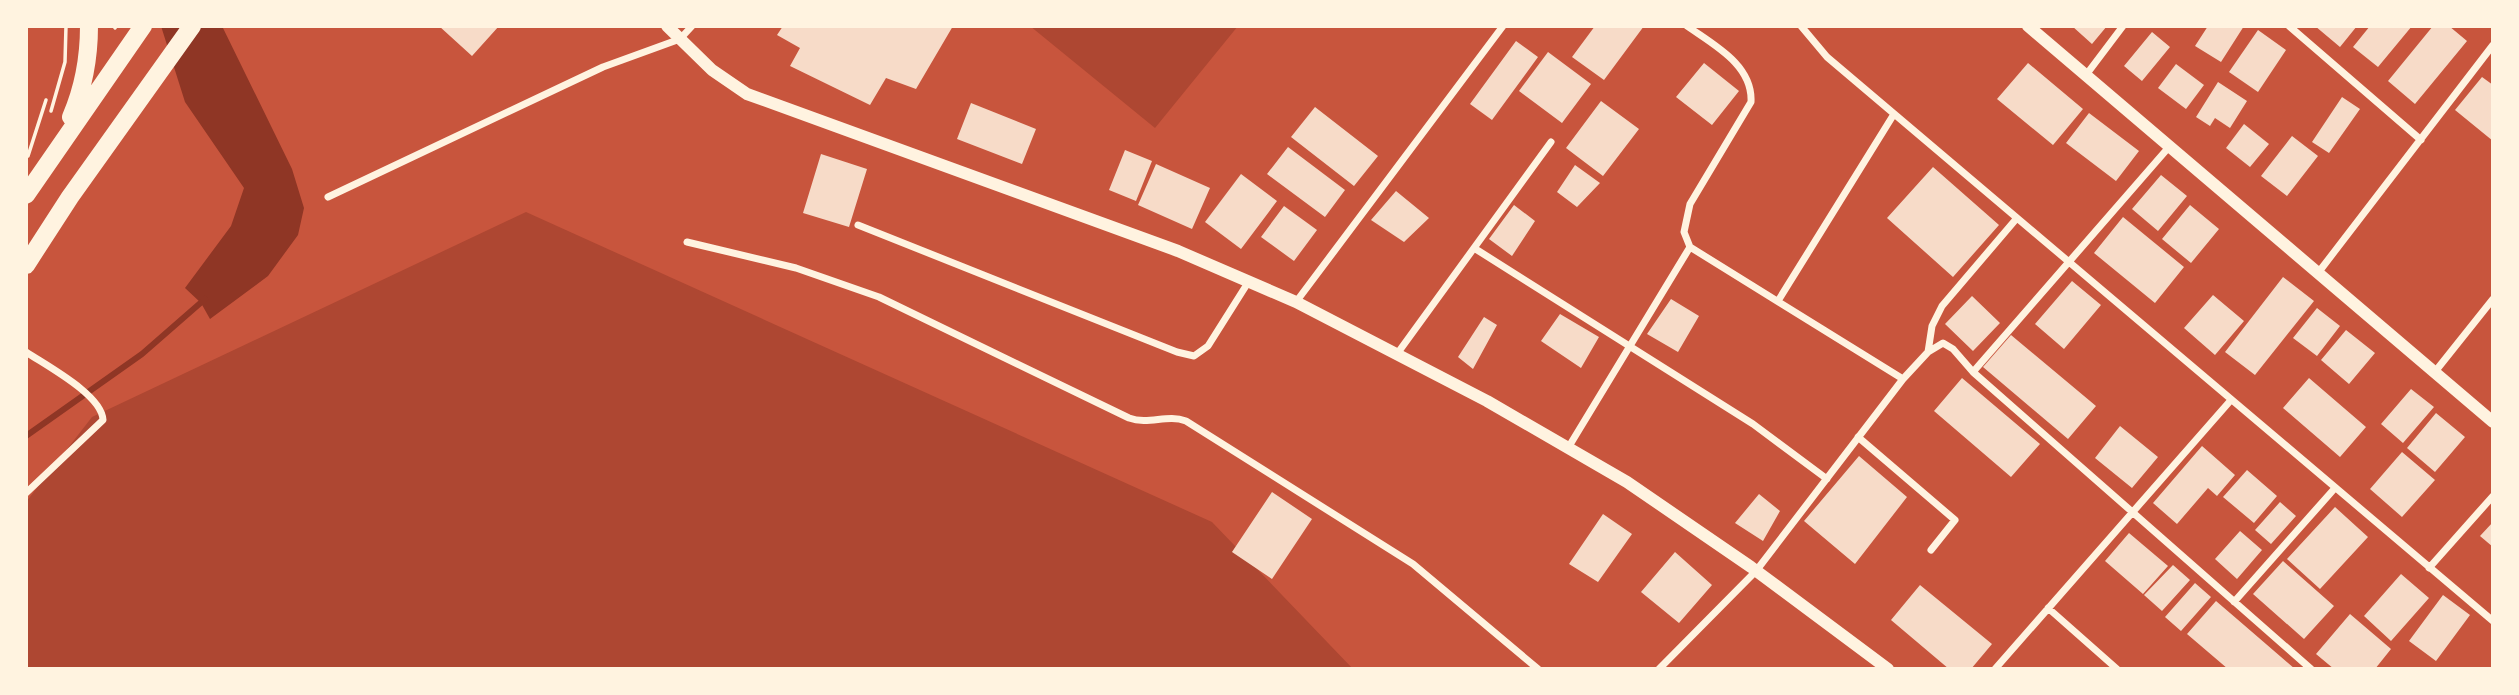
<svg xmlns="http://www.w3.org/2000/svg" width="2519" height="695" font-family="'Fira Sans',sans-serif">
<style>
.green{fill:#ae4732}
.water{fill:#8f3625}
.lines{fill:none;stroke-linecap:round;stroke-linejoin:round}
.stream{stroke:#8f3625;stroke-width:6}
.building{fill:#f7dbc8}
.path{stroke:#fff3e0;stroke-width:3.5}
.minor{stroke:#fff3e0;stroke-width:7}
.tertiary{stroke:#fff3e0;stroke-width:12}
.primary{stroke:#fff3e0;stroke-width:18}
</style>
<rect width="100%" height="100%" fill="#c8553d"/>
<path class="green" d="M1030,26H1238L1155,128Z
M526,212L1212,522L1353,669H26V502L92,417Z"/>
<path class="water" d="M161,26H222L292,169L304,208L298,235L268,276L210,319L201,303L185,288L231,226L244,188L185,102Z"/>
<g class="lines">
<path class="stream" d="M26,436L142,354L205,299"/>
</g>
<path class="building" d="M439,26H499L472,56Z
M783,26H953L916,89L886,78L870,105L790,66L800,48L777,35Z
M1595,26H1644L1604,80L1572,57Z
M2072,26H2107L2092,44Z
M2208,26H2244L2221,62L2195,46Z
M2315,26H2357L2340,47Z
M2370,26H2412L2378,67L2353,47Z
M2433,26H2449L2467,41L2415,104L2388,81Z
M2258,30L2286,50L2258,92L2229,72Z
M2152,32L2170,47L2142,81L2124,66Z
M1516,41L1538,57L1492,120L1470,104Z
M1548,52L1591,84L1562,123L1519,91Z
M1704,63L1739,91L1712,125L1676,97Z
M2028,63L2083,109L2053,145L1997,99Z
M2176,64L2204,85L2186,109L2158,88Z
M2482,77L2493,85V141L2455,110Z
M2218,82L2247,101L2230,128L2215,118L2210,126L2196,117Z
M2342,97L2360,109L2329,153L2312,142Z
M1601,101L1639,129L1603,176L1566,148Z
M971,103L1036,129L1022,164L957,139Z
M1315,107L1378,156L1354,186L1291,137Z
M2089,113L2139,151L2116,181L2066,143Z
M2244,124L2269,144L2250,167L2226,148Z
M2292,136L2318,156L2287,196L2261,176Z
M1288,147L1345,190L1325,217L1267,174Z
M1125,150L1152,161L1136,201L1109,190Z
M821,154L867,169L849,227L803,213Z
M1156,164L1210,188L1192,229L1138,205Z
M1575,165L1600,183L1577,207L1557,192Z
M1933,167L1999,225L1953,277L1887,218Z
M1241,174L1277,201L1241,249L1205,222Z
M2161,175L2187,196L2158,231L2132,209Z
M1396,191L1429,218L1404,242L1371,220Z
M1514,205L1535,221L1512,256L1489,239Z
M2190,205L2219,229L2191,263L2162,239Z
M1284,206L1317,230L1294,261L1261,237Z
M2123,217L2184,267L2155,303L2094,253Z
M2283,277L2314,301L2255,375L2225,352Z
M2072,281L2101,305L2064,349L2035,324Z
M2213,295L2244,321L2215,355L2184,328Z
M1972,296L2000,323L1973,351L1945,324Z
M1671,299L1699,316L1678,352L1647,334Z
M2317,308L2340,326L2317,356L2293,338Z
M1560,314L1599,337L1581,368L1541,341Z
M1484,317L1497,325L1473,369L1458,357Z
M2346,330L2375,353L2349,384L2321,360Z
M2011,335L2096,406L2068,439L1983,367Z
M1962,378L2040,444L2011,477L1934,411Z
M2309,378L2366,427L2340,457L2283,408Z
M2411,389L2434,407L2403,443L2381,424Z
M2436,413L2465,437L2435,472L2407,448Z
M2120,426L2158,457L2132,488L2095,458Z
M2202,446L2235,475L2217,496L2208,488L2177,524L2153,503Z
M2402,452L2435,480L2402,517L2370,489Z
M1859,456L1907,497L1855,564L1804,521Z
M2247,470L2277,496L2254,523L2223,497Z
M1272,492L1312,519L1272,579L1232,552Z
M1759,494L1780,511L1763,541L1735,523Z
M2280,502L2296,516L2271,544L2255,530Z
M2335,507L2368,537L2320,589L2287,559Z
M1603,514L1632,534L1598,582L1569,564Z
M2493,522V547L2480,536Z
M2240,531L2262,550L2237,579L2215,559Z
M2129,533L2168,566L2143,594L2105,561Z
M1675,552L1712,585L1679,623L1641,592Z
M2283,561L2334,606L2304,639L2253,594Z
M2173,565L2190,580L2162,611L2144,595Z
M2401,574L2429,598L2391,641L2364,616Z
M2195,583L2211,597L2181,631L2165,617Z
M1920,585L1992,644L1971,669H1949L1891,620Z
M2443,595L2470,615L2436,661L2409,641Z
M2216,601L2237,619L2295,669H2228L2187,634Z
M2350,614L2391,649L2375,669H2334L2316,654Z"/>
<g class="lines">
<path class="path" d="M115,28L116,26
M51,111L65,62L66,26
M28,156L46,100"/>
<path class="minor" d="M1801,26L1827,57L2493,621
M2289,26L2421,140
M2086,75L2123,26
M328,197L603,67L680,39L692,26
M858,225L1177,352L1194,356L1208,346L1249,281
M687,242L796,268L879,297L1129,418C1149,425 1167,414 1186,421L1413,564L1538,669
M1690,247L1903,379
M1474,248L1753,424L1827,479
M2318,273L2493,45
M1778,301L1894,114
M1296,302L1503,26
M26,352C47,366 102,395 103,420L26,493
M1928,352L1932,326L1942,306L2017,218
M1397,354L1551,142
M1973,372L2169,147
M2434,373L2493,299
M1858,437L1955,520L1931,550
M1568,448L1690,247L1684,232L1690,204L1751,102C1753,65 1714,45 1687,26
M2429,568L2493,496
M2234,602L2335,488
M2048,608L2117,669
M1659,669L1756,571L1903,379L1928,352L1943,343L1953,349L1973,372L2311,669
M1995,669L2231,400"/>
<path class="tertiary" d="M667,26L712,70L747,94L1178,251L1296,302L1487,401L1627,482L1751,567L1888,669
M2028,26L2493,422"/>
<path class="primary" d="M71,117C84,87 89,58 89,26
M26,195L143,26
M26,265L70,197L192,26"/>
</g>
<rect width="2519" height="695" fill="none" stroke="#fff3e0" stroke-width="56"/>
</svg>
